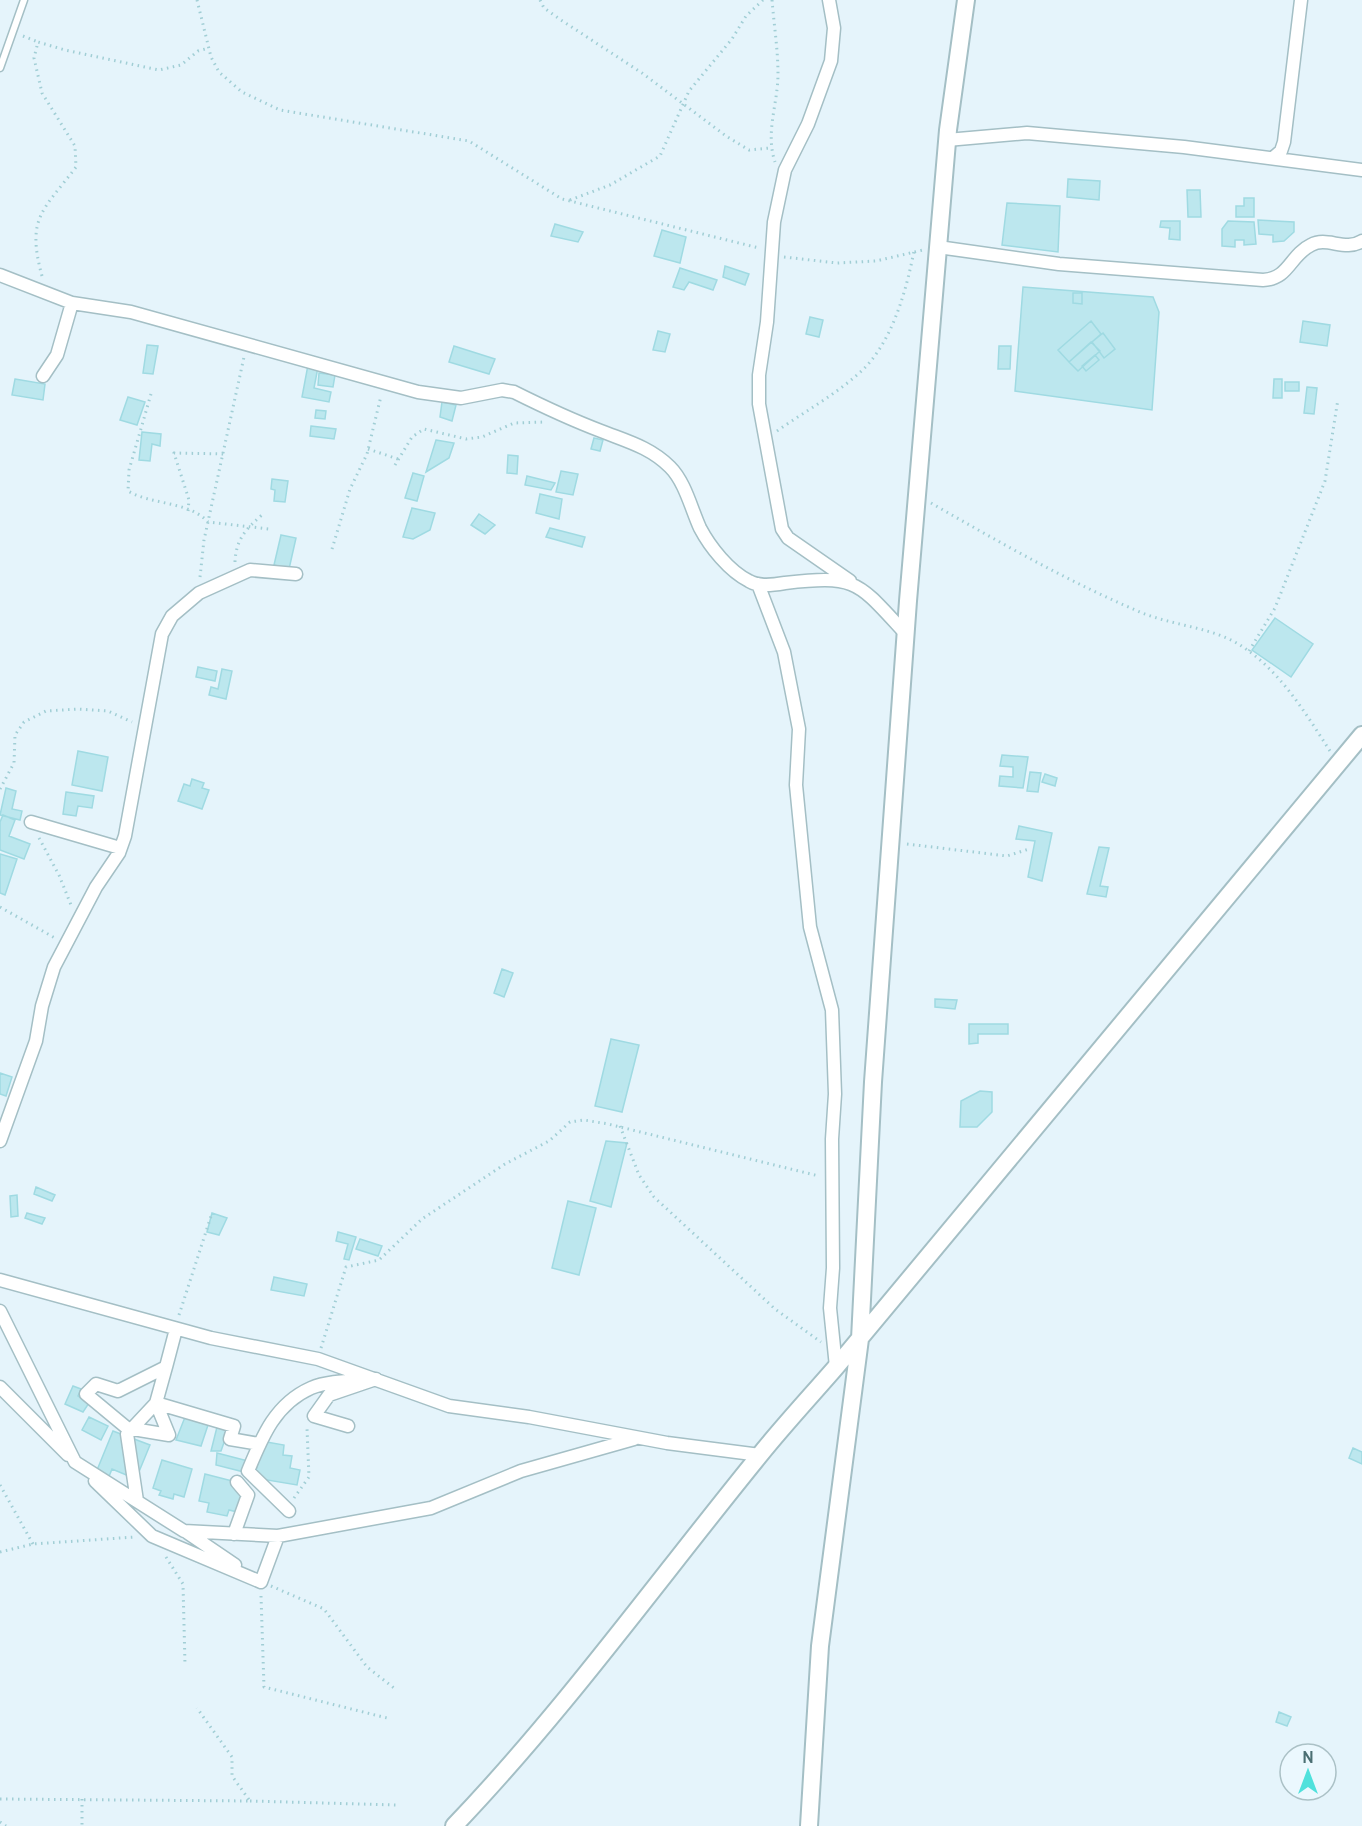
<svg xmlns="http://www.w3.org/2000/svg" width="1362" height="1826" font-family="Overpass,sans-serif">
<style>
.building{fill:#bce7ee;stroke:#9fdae2;stroke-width:1.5}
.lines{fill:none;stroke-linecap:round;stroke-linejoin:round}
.service-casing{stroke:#a4bfc5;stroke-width:9}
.minor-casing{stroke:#a4bfc5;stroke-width:15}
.tertiary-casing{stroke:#a4bfc5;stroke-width:20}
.path{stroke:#a1ced5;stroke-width:3;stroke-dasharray:1.5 4.5;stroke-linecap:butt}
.service{stroke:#fff;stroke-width:6}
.minor{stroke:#fff;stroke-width:12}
.tertiary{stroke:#fff;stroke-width:16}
</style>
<rect width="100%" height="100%" fill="#e5f4fb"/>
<path class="building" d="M1068,179L1100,181L1099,200L1067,197Z
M1187,190H1200L1201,217H1188Z
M1244,198H1254V217H1236V206H1244Z
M1007,203L1060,206L1058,252L1002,245Z
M1258,220L1294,222V232L1284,241L1273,242V235L1259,234Z
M1161,221H1180V240L1169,239L1170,228L1160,227Z
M1228,221L1254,222L1256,244L1244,245V240H1235V247L1222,246V229Z
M555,224L583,232L578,242L551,236Z
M662,230L686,237L680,263L654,256Z
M725,266L749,274L745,285L723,277Z
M680,268L717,280L713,290L689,282L684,290L673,287Z
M1023,287L1153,297L1159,312L1152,410L1015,391Z
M1073,293H1082V304L1073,303Z
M810,317L823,320L819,337L806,334Z
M1091,321L1101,334L1069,362L1058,350Z
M1303,321L1330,325L1327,346L1300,342Z
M658,331L670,334L665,352L653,350Z
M1103,333L1115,349L1104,358L1092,342Z
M1091,342L1100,351L1078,371L1069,362Z
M147,345L158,346L153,374L143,373Z
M454,346L495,359L489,374L449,362Z
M999,346H1011L1010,369H998Z
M1095,355L1099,360L1086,371L1082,366Z
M308,365L318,367L314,388L331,392L329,402L302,397Z
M319,373L335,375L333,387L318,385Z
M15,379L45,384L43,400L12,395Z
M1274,379H1282V398H1273Z
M1285,382H1299V391H1285Z
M1307,387L1317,388L1314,414L1304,413Z
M128,397L145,402L137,425L120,420Z
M442,402L456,405L452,421L440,417Z
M316,410L326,411L325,419L315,418Z
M311,426L336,429L334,439L310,436Z
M142,432L161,434L160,446L152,444L150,461L139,460Z
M594,438L603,440L600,451L591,449Z
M436,440L454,443L449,458L426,472Z
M508,455L518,456L517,474L507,473Z
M561,471L578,474L573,495L556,492Z
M413,473L424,476L417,501L405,498Z
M527,476L555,483L551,490L525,485Z
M272,479L288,481L285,502L274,501L275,490L271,489Z
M540,494L562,499L559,519L536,513Z
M412,508L435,513L430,530L413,539L403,537Z
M479,514L495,525L485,534L471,525Z
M550,528L585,537L582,547L546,537Z
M281,535L296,538L289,569L274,565Z
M1275,618L1313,644L1291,677L1252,650Z
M198,667L217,671L215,681L196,677Z
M222,669L232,671L226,699L209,695L211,687L218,689Z
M78,751L108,757L102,791L72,785Z
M1002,755L1028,757L1023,788L999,786L1000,776L1013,777V767L1000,766Z
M1030,772L1041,773L1038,792L1027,791Z
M1045,774L1057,778L1055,786L1042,782Z
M192,779L204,783L202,788L209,790L202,809L178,801L184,784L190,786Z
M6,788L16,791L12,809L22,811L20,820L0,815Z
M66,792L94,796L92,808L78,806L76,816L63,814Z
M3,815L15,820L9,836L30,844L24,859L0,850V822Z
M1019,826L1052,833L1042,881L1028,877L1035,841L1016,839Z
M1099,847L1109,848L1100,886L1108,887L1106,897L1087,894Z
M0,854L17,859L5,895L0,893Z
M502,969L513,973L504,997L494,993Z
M935,999L957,1000L955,1009L935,1007Z
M969,1024H1008V1034H978V1043L969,1044Z
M611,1039L639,1045L622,1112L595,1106Z
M0,1073L12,1077L6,1096L0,1094Z
M980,1091L992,1092V1112L977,1127H960L961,1101Z
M606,1141L627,1143L611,1207L590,1201Z
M36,1187L55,1195L52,1201L34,1194Z
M17,1195L18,1216L11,1217L10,1196Z
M568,1201L596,1208L579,1275L552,1268Z
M27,1213L45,1218L42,1224L25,1218Z
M212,1213L227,1218L219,1235L207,1232Z
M338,1232L356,1237L349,1260L344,1259L348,1244L336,1241Z
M360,1239L382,1246L378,1256L356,1249Z
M274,1277L307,1284L304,1296L271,1290Z
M73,1386L81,1389L78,1396L89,1403L83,1412L65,1404Z
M89,1417L108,1426L101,1440L82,1430Z
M185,1417L209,1422L201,1446L176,1440Z
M217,1427L228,1431L221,1451H211Z
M113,1431L150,1445L136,1479L112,1469L106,1484L95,1475Z
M261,1441L284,1445L283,1455L292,1456L290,1468L300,1470L297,1485L255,1478Z
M1353,1448L1362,1452V1464L1349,1458Z
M217,1453L248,1461L244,1472L216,1465Z
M162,1460L192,1469L184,1497L174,1494L173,1499L159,1495L161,1491L153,1488Z
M205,1474L248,1485L241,1513L229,1510L227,1516L207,1512L209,1503L199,1501Z
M1279,1712L1291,1717L1287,1726L1276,1722Z"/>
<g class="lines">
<g class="service-casing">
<path id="service" d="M0,68L24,0"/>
</g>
<g class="minor-casing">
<path id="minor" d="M829,0L834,28L831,61L808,124L785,170L774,222L767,322L759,375V404L782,529L788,538L850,581
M947,140L1027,133L1184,147L1362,170
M1274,157L1281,151L1284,142L1301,0
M938,247L1059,264L1263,280C1289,279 1290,255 1311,245C1327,236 1345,252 1362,241
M0,275L72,303L57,355L43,376
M72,303L131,312L418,392L461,398L502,390L514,392C542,406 572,420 601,431C626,441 650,447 670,467C685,482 691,508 700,528C710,547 729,571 749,581C759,587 773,585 785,583C857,575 857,581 905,633
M758,584L784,652L799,729L796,785L810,927L832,1010L835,1094L832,1139L833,1268L830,1308L836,1367
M31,822L120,848
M0,1141L36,1041L42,1006L54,967L96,887L119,853L125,836L162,634L172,616L199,593L250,570L296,574
M0,1280L211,1338L318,1359L449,1406L529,1417L667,1443L760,1455
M0,1311L75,1462L184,1531L278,1536L431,1508L521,1471L634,1439
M166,1367L156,1403L169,1435L127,1428L86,1394L96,1384L118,1391L166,1367L176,1329
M0,1387L68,1455
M95,1481L152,1536L261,1582
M137,1501L127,1434L156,1403L234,1426L230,1439L259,1444
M289,1511L248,1471C262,1437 275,1404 311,1388C329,1380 356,1381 376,1379L329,1395L314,1416L348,1426
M185,1531L235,1565
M234,1534L248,1495L237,1482
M261,1582L278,1536"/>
</g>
<g class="tertiary-casing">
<path id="tertiary" d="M454,1826C564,1711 658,1580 759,1456C783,1426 810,1397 836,1367L1362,735
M809,1826L820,1646L860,1339L873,1082L908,601L948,130L966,0"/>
</g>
<path class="path" d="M197,0L211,57L219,72L242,92L280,110L469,141L562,199L759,248
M540,0L544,8L561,20L642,73L726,136L749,150L770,148
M772,0C774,25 778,50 778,74C778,104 765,132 775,162
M23,36L38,42
M570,200L610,185L660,156L689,91L732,39L746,16L763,0
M784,257L837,263L876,261L923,250
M42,276C26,217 43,211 76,167L75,146L42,93L34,58L38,42L65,50L159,70L181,65L198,51L209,48
M151,394L129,470L128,491C151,505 189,501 208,522L269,529
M777,431C804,412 833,396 857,375C891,347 906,292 914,251
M368,449L398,459
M395,465L412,437L424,429L466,439L482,437L514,423L545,422
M931,503C999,542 1067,581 1140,612C1173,626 1214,627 1243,647C1281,672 1306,714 1330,751
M188,511L189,500L174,453L224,454
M332,549L350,489L367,454L381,396
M235,562C236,539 246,529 263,514
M200,577L204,540L244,357
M1249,651L1275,608L1325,481L1338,399
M0,789L14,763L15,735L24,722L46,711L78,709L108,711L132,722
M39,838L59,875L71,905
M907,844L1007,856L1029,849
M0,907L55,938
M620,1126L639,1175L654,1197L775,1309L821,1342
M179,1315L212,1213
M321,1348L346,1267L379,1260L422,1219L505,1164L549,1141L570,1122L584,1120L608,1124L819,1176
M0,1485L33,1544
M294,1498L309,1477L307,1428
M0,1552L33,1544L135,1537
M166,1557L183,1584L185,1665
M271,1586L324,1609L367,1667L394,1688
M261,1596L264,1687L391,1719
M0,1799L250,1801L232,1776V1757L197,1708
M82,1799V1826
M250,1801L396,1805
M0,1822L6,1826"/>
<use href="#service" class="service"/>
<use href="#minor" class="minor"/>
<use href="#tertiary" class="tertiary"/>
</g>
<g transform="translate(1308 1772)"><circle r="28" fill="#ebf8fe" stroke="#abc1c6" stroke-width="1.5"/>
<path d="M0-4.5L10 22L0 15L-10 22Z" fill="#4fe1dc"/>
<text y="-9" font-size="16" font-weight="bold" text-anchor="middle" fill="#4b6f73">N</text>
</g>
</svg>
